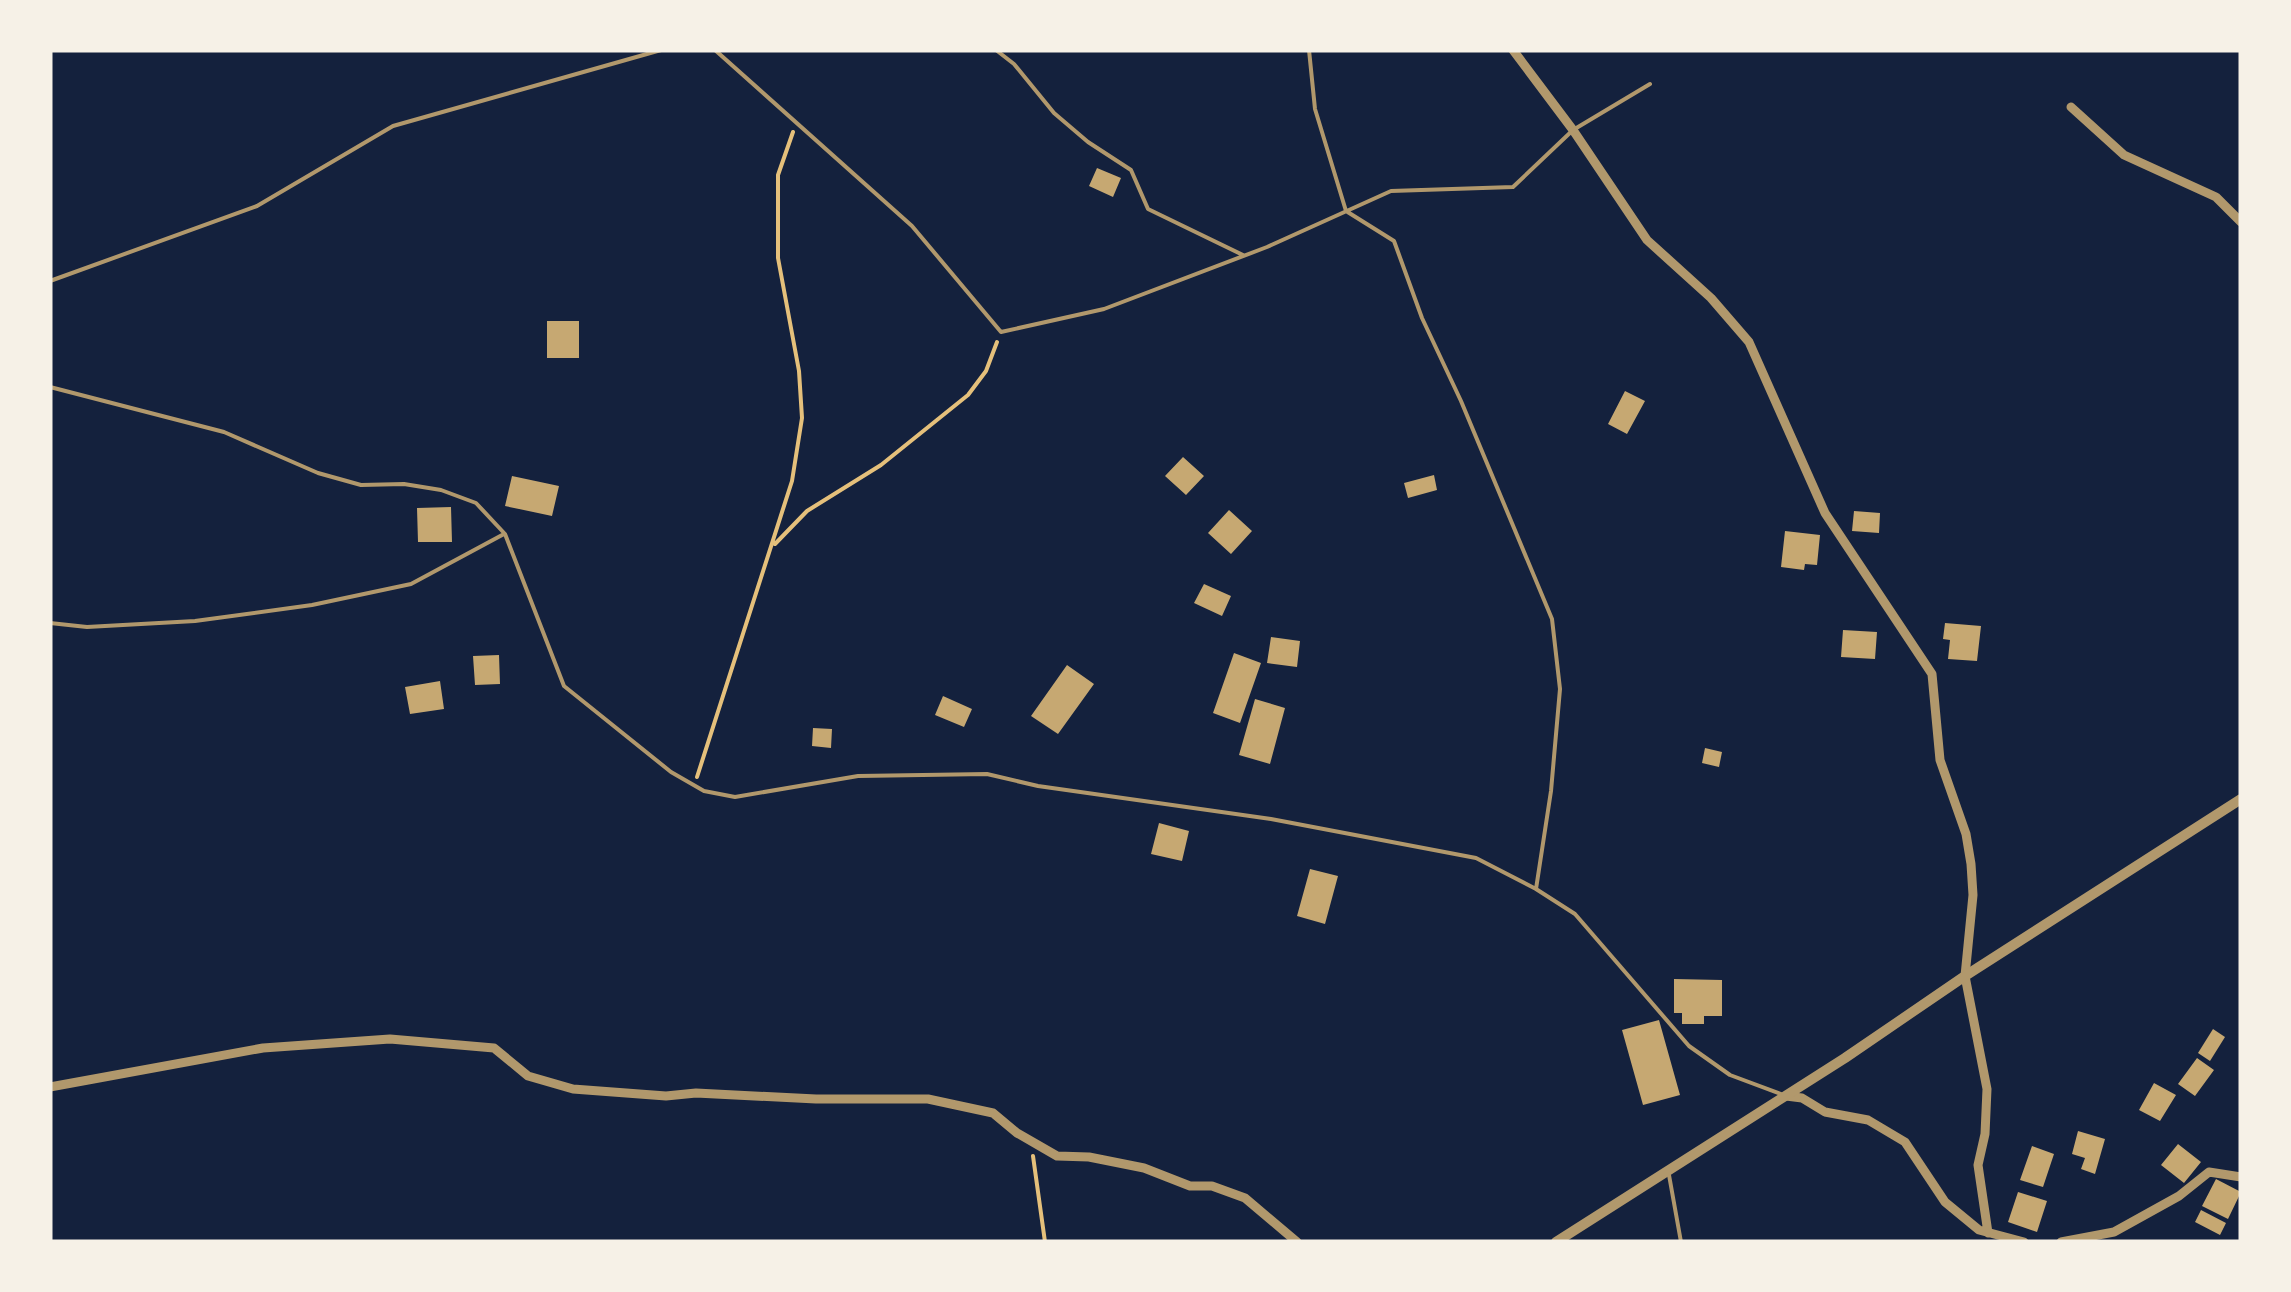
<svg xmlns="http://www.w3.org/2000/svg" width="2291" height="1292" font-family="'Asap Condensed',sans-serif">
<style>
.building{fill:#c6a872}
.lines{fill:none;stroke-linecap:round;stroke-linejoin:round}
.path{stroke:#e5c07b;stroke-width:4}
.service{stroke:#b1986c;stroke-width:4}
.minor{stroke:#b1986c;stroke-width:9}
.tertiary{stroke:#b1986c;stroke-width:10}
</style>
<rect width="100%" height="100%" fill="#14213d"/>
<path class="building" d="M1097,168L1121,178L1113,197L1089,186Z
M547,321H579V358H547Z
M1625,391L1645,401L1627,434L1608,424Z
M1183,457L1204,476L1186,495L1165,476Z
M1434,475L1437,490L1408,498L1404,483Z
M512,476L559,486L552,516L505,506Z
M451,507L452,542H418L417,508Z
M1229,510L1252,531L1231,554L1208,533Z
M1854,511L1880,513L1879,533L1852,531Z
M1785,531L1820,535L1817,565L1805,564L1804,570L1781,567Z
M1204,584L1231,596L1222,616L1194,603Z
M1945,623L1981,626L1977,661L1948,659L1950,640L1943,639Z
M1843,630L1877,632L1875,659L1841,657Z
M1271,637L1300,641L1297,667L1267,663Z
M1234,653L1261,663L1240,723L1213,713Z
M499,655L500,684L475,685L473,656Z
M1067,665L1094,684L1058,734L1031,716Z
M440,681L444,709L410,714L405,687Z
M943,696L972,709L964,727L935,715Z
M1255,699L1285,708L1270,764L1239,755Z
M813,728L832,729L831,748L812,746Z
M1705,748L1722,752L1719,767L1702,763Z
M1159,823L1189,831L1182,861L1151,854Z
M1310,869L1338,876L1325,924L1297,916Z
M1674,979L1722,980V1016H1704V1024H1682V1013H1674Z
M1659,1020L1680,1095L1643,1105L1622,1030Z
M2213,1029L2225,1037L2210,1061L2198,1053Z
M2197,1058L2214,1070L2195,1096L2178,1084Z
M2154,1083L2176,1095L2160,1121L2139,1110Z
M2078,1131L2105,1139L2095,1174L2081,1169L2085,1158L2072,1154Z
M2178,1144L2201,1162L2184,1183L2161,1165Z
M2032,1146L2054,1154L2043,1187L2020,1180Z
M2216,1179L2241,1192L2228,1219L2202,1206Z
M2018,1192L2047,1201L2037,1232L2008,1222Z
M2201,1210L2226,1223L2220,1235L2195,1222Z"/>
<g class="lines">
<path class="path" d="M775,544L807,511L881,465L968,395L986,371L997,342
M697,777L792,481L802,418L799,371L778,258V175L793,132
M1033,1156L1045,1242"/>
<path class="service" d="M715,50L912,226L1001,332L1104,309L1267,247L1391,191L1513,187L1573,130L1650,84
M996,50L1014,64L1054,113L1088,142L1131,170L1148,209L1243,255
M1309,50L1315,109L1346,211L1394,241L1422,318L1461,401L1552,619L1560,689L1551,791L1536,889
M50,281L257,206L393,126L661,50
M50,387L224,432L318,473L361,485L404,484L441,490L476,503L505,534L564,686L671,772L704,791L735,797L858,776L987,774L1038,786L1271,819L1476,858L1536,889L1575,914L1689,1046L1730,1075L1781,1094
M50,623L87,627L195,621L312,605L411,584L504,534
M1669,1175L1681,1242"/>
<path class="minor" d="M1513,50L1573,130L1647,240L1711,298L1749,342L1825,513L1932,674L1940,760L1966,834L1971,864L1973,895L1965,976L1987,1089L1985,1134L1978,1165L1988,1233
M2071,107L2124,155L2216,197L2241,222
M50,1087L263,1048L390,1039L494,1048L528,1076L573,1089L666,1096L696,1093L816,1099H928L993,1113L1017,1133L1057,1156L1089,1157L1144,1168L1190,1186H1212L1245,1198L1297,1242
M1786,1096L1802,1098L1825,1112L1868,1120L1905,1142L1945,1202L1979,1230L2024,1242
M2061,1242L2114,1232L2179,1196L2209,1172L2241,1177"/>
<path class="tertiary" d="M1556,1242L1845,1058L1965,976L2241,799"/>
</g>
<rect width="2291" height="1292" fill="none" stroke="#f6f1e7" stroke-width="105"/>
</svg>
